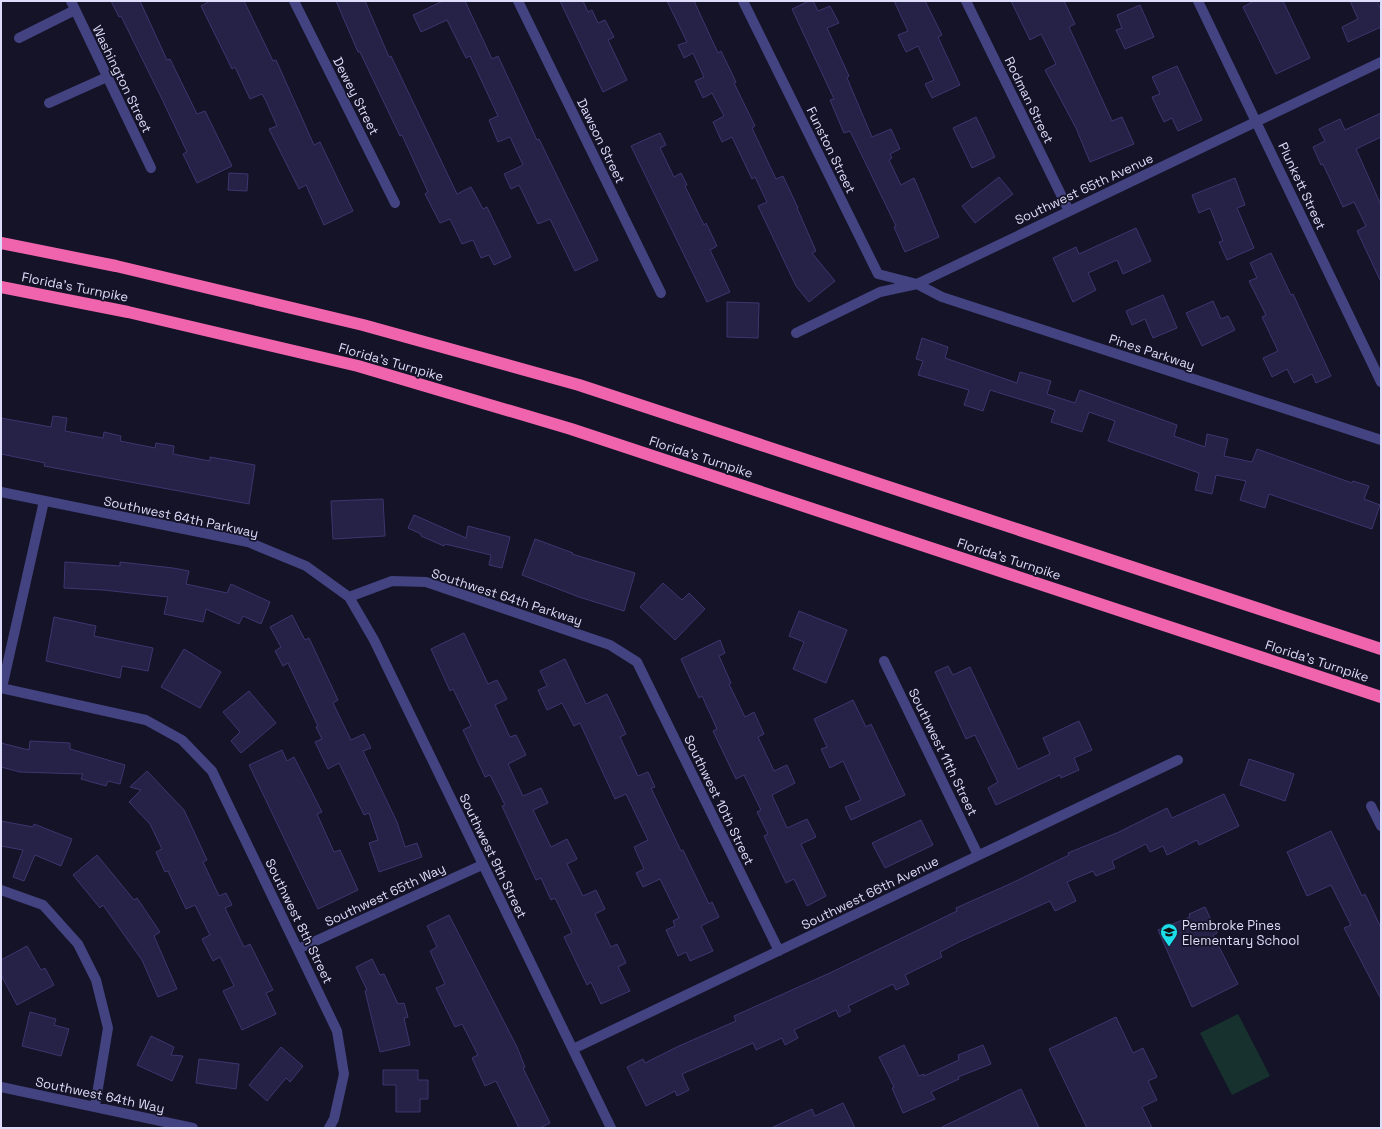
<svg xmlns="http://www.w3.org/2000/svg" width="1382" height="1129" font-family="'Space Grotesk',sans-serif">
<style>
.green{fill:#16312e}
.building{fill:#262146;stroke:#3e3570}
.lines{fill:none;stroke-linecap:round;stroke-linejoin:round}
.minor{stroke:#434381;stroke-width:10}
.highway{stroke:#ef64ad;stroke-width:12}
.labels{text-anchor:middle;dominant-baseline:central;stroke-width:3.5;stroke-linejoin:round;paint-order:stroke}
.street-label{font-size:13px;fill:#dedcfb;stroke:#151327}
.poi-label{font-size:13px;fill:#dedcfb;stroke:#151327;text-anchor:start}
</style>
<rect width="100%" height="100%" fill="#151327"/>
<path class="green" d="M1238,1014L1270,1076L1232,1095L1200,1033Z"/>
<path class="building" d="M111,1H140L167,60L170,59L197,114L205,111L232,166L197,183L183,154L187,152L162,99L121,16L119,17Z
M210,1H244L273,61L276,60L314,145L320,142L353,211L324,225L306,185L299,189L269,129L277,126L265,99L262,94L250,99L235,67L232,69L201,6Z
M336,1H365L389,57L391,56L457,194L471,187L483,209L487,207L511,257L494,265L489,255L481,258L473,240L462,244L450,219L440,223L425,194L428,192L402,135L400,136L360,52H358Z
M443,1H465L492,59L498,56L537,140L539,139L598,260L575,271L550,219L538,224L519,185L511,189L504,174L523,165L510,137L498,142L489,120L498,116L470,56L466,58L447,20L421,32L413,15Z
M560,1H583L588,12L592,10L598,23L605,20L614,37L608,40L627,80L603,92Z
M667,1H694L718,53L721,51L736,82L734,83L755,126L752,128L776,179L783,176L798,208H797L816,251L812,253L835,281L809,302L796,286L758,206L767,202L755,177L752,179L732,137L722,142L713,122L724,116L712,93L703,98L695,81L704,77L693,53L684,58L678,45L687,42Z
M809,1H813L818,11L830,6L839,23L827,28L849,76L847,78L872,137L891,129L900,149L890,154L892,158L889,160L901,185L914,178L939,237L905,252L894,227L896,226L850,131L844,133L830,100L834,99L792,9Z
M894,1H925L942,35L938,37L960,85L932,98L925,84L934,80L918,46L906,52L898,35L908,31Z
M1011,1H1064L1075,24L1069,27L1112,121L1122,117L1134,144L1090,162L1076,128L1045,70L1056,64L1041,34L1030,40Z
M1254,1H1283L1310,58L1276,74L1243,7Z
M1350,1H1377L1381,10V27L1348,42L1342,27L1358,19Z
M1140,5L1154,37L1125,49L1116,30L1122,28L1117,15Z
M1177,66L1202,120L1178,131L1172,118L1164,122L1152,97L1160,94L1152,77Z
M1381,113V137L1356,149L1381,205V282L1357,231L1366,226L1354,202L1343,207L1323,164L1321,165L1313,147L1325,141L1319,129L1340,119L1345,130Z
M976,117L995,157L972,168L953,128Z
M660,133L666,145L660,148L674,177L681,173L687,185L685,186L704,225L706,223L717,246L710,250L730,292L707,302L631,146Z
M229,173L248,174L247,191L228,190Z
M999,177L1013,194L975,223L962,206Z
M1235,178L1245,205L1237,208L1254,248L1227,260L1219,242L1223,241L1210,208L1199,213L1192,195Z
M1136,228L1151,261L1123,274L1117,260L1088,273L1096,290L1073,302L1053,258L1076,247L1079,254Z
M1271,253L1291,295L1293,294L1331,376L1316,383L1312,374L1294,383L1287,369L1272,377L1263,358L1278,351L1262,317L1266,315L1249,281L1257,278L1250,263Z
M1163,295L1177,328L1153,338L1145,319L1132,325L1126,311Z
M1213,301L1221,319L1228,316L1235,330L1202,346L1186,313Z
M727,302L759,303L758,338L727,337Z
M922,338L948,347L945,358L1017,383L1020,372L1051,381L1047,394L1075,403L1080,390L1177,425L1174,436L1205,447L1207,434L1228,439L1224,456L1252,462L1257,449L1352,483L1353,481L1369,486L1364,499L1380,505L1372,529L1269,494L1265,508L1240,500L1246,481L1216,475L1212,494L1195,490L1199,473L1108,441L1115,421L1089,412L1082,432L1051,422L1055,410L990,390L983,411L964,405L969,390L918,375L923,361L916,359Z
M53,416L67,418L65,431L103,438L104,432L121,436L120,441L155,448L156,443L174,446L173,454L210,461V457L255,465L249,504L44,466L45,463L1,454V418L51,427Z
M383,499L385,536L333,539L331,501Z
M414,515L466,538L468,526L510,537L502,568L489,565L491,555L445,544L444,546L421,536V534L408,528Z
M535,539L573,553L572,554L635,573L624,611L579,597L522,575Z
M65,562L120,566V562L173,568L189,571L186,584L227,593L231,584L270,602L261,624L243,616L239,624L206,609L203,622L164,614L168,597L103,590L64,588Z
M663,583L682,600L689,593L705,609L675,640L640,607Z
M799,611L847,630L826,683L793,669L804,642L789,636Z
M292,615L305,640L309,638L338,700L333,703L351,740L364,734L371,748L363,751L397,822L405,847L417,843L422,857L379,872L369,843L378,840L369,813L364,815L339,763L328,769L315,742L322,739L316,727L318,726L288,663L283,666L275,651L281,647L270,627Z
M54,617L96,626L94,636L153,648L148,671L122,666L120,678L46,661Z
M464,633L488,684L497,680L507,699L495,705L510,737L516,735L526,755L508,764L523,796L541,788L548,803L533,810L551,847L567,839L577,859L567,864L583,896L596,890L605,909L595,914L611,947L617,944L626,963L618,967L630,991L601,1004L591,982L587,985L564,937L572,933L555,898L551,900L541,878L536,880L502,806L505,805L490,775L485,777L463,730L471,726L453,689L450,691L431,649Z
M720,640L725,653L719,656L731,683L729,684L745,717L754,712L764,734L758,737L774,771L787,765L795,783L772,795L787,828L807,819L816,837L801,844L826,896L807,906L794,879L786,883L764,836L768,834L757,812L761,810L744,775L736,779L713,731L717,729L702,696L699,698L681,659Z
M184,649L221,672L200,708L161,687Z
M565,659L586,704L607,694L626,734L620,737L638,776L648,772L655,787L651,788L681,851L683,850L709,904L712,902L719,917L701,926L713,951L690,961L686,952L678,956L666,930L675,926L673,921L679,918L660,879L643,887L636,873L644,869L634,847L648,840L626,794L615,799L580,723L574,726L562,703L547,710L538,690L547,686L540,671Z
M948,666L953,675L970,667L1018,769L1050,754L1043,738L1079,721L1092,750L1074,758L1079,770L1061,778L1060,775L996,805L988,788L998,782L975,735L966,739L935,672Z
M249,691L276,723L241,753L231,741L240,732L223,712Z
M853,700L866,727L871,724L905,795L851,820L845,807L861,800L843,761L830,768L821,749L827,747L814,719Z
M30,741L70,743V749L125,765L120,784L108,781L106,786L81,779L83,774L20,772L1,767V743L29,750Z
M282,750L287,761L294,757L322,812L317,814L334,852L340,850L358,890L318,909L249,765Z
M1249,759L1294,774L1285,801L1240,785Z
M147,771L184,810L207,860L203,862L219,896L226,893L232,905L225,908L244,947L250,944L273,990L266,993L276,1014L242,1030L223,991L234,986L220,957L213,961L202,939L210,935L195,905L186,909L168,871L165,872L156,852L162,849L150,824L129,802L141,790L130,787Z
M1224,794L1239,826L1199,845L1197,840L1167,855L1163,846L1150,852L1146,844L1112,861L1115,868L1096,876L1093,871L1067,882L1076,901L1055,911L1050,901L959,942L940,952L942,957L905,975L909,984L896,990L893,984L848,1006L851,1011L839,1017L836,1010L794,1030L798,1038L785,1045L782,1038L756,1050L753,1043L682,1074L689,1090L677,1096L675,1091L646,1106L627,1067L643,1059L645,1063L679,1046L736,1021L734,1016L832,972L957,911L956,908L1012,883L1069,855L1068,853L1119,832L1167,808L1172,818Z
M921,820L933,845L885,868L872,843Z
M1,821L33,827L34,824L72,839L61,866L35,855L24,881L13,877L23,850L1,846Z
M1331,831L1362,896L1365,894L1381,928V999L1344,928L1351,925L1331,885L1307,896L1287,852Z
M97,855L134,900L137,898L160,932L154,936L177,989L158,997L142,960L103,905L100,908L73,875Z
M1205,907L1217,933L1213,935L1238,984L1192,1007L1158,930L1190,917L1189,914Z
M449,915L517,1047L525,1067L523,1068L550,1123L540,1128H519L496,1081L485,1086L472,1058L478,1055L462,1024L455,1027L436,988L445,984L430,951L437,947L427,926Z
M27,946L41,970L45,968L54,985L17,1005L1,975V960Z
M372,959L380,975L384,974L398,1004L404,1003L408,1017L404,1018L410,1045L380,1052L365,991L367,990L356,967Z
M30,1012L56,1019L54,1025L69,1029L61,1056L22,1046Z
M1116,1017L1133,1053L1143,1048L1157,1077L1148,1081L1157,1100L1142,1107L1152,1128H1087L1049,1049Z
M151,1036L174,1047L171,1055L183,1056L172,1081L137,1065Z
M904,1045L919,1076L924,1074V1076L959,1060L958,1055L983,1045L991,1064L958,1077L959,1079L931,1092L935,1099L903,1113L892,1088L894,1087L879,1057Z
M281,1047L303,1066L290,1082L286,1078L267,1101L249,1085Z
M199,1059L239,1064L236,1089L196,1083Z
M383,1070H418V1080H428V1099H420V1112H396V1085H383Z
M1021,1089L1039,1128H940Z
M843,1103L855,1128H771L812,1109L815,1116Z"/>
<g class="lines">
<path class="minor" d="M71,1L151,168
M294,1L395,203
M518,1L661,293
M743,1L878,274L917,284L942,297L1381,440
M966,1L1069,211
M1198,1L1381,382
M19,38L75,10
M49,103L107,77
M796,333L880,292L917,284L1381,62
M1,492L248,542L306,566L349,597L374,640L611,1128
M349,597L392,581L426,582L610,645L637,662L779,951
M884,661L978,855
M1,688L146,720L182,740L212,771L337,1031L344,1074L334,1119L329,1128
M2,688L44,501
M1371,806L1381,826
M1,890L43,905L78,944L96,980L108,1028L95,1106
M298,949L482,865
M573,1049L1178,760
M1,1087L193,1128"/>
<path class="highway" d="M1,243L116,266L363,325L579,385L1381,649
M1,287L128,312L358,366L571,429L1381,697"/>
</g>
<defs>
<g id="school-pin" transform="scale(0.9)"><path d="M0 17L-7.5 6A9.5 9.5 0 1 1 7.5 6Z" fill="#1cdde8" stroke="#151327"/><path d="M0-5L7-2L0 1L-7-2ZM-4 1L0 2.5L4 1V4Q0 6-4 4Z" fill="#111"/></g>
</defs>
<g fill-rule="evenodd">
<use href="#school-pin" x="1169" y="932"/>
</g>
<g class="labels">
<g class="street-label">
<text transform="translate(122 79) rotate(64)">Washington Street</text>
<text transform="translate(356 96) rotate(63)">Dewey Street</text>
<text transform="translate(1029 100) rotate(64)">Rodman Street</text>
<text transform="translate(601 141) rotate(64)">Dawson Street</text>
<text transform="translate(831 150) rotate(64)">Funston Street</text>
<text transform="translate(1302 186) rotate(65)">Plunkett Street</text>
<text transform="translate(1084 189) rotate(-25)">Southwest 65th Avenue</text>
<text transform="translate(75 287) rotate(11)">Florida's Turnpike</text>
<text transform="translate(1152 352) rotate(18)">Pines Parkway</text>
<text transform="translate(391 362) rotate(16)">Florida's Turnpike</text>
<text transform="translate(701 457) rotate(18)">Florida's Turnpike</text>
<text transform="translate(181 517) rotate(12)">Southwest 64th Parkway</text>
<text transform="translate(1009 559) rotate(18)">Florida's Turnpike</text>
<text transform="translate(507 597) rotate(18)">Southwest 64th Parkway</text>
<text transform="translate(1317 661) rotate(18)">Florida's Turnpike</text>
<text transform="translate(943 752) rotate(64)">Southwest 11th Street</text>
<text transform="translate(719 800) rotate(64)">Southwest 10th Street</text>
<text transform="translate(493 856) rotate(64)">Southwest 9th Street</text>
<text transform="translate(870 893) rotate(-26)">Southwest 66th Avenue</text>
<text transform="translate(385 895) rotate(-25)">Southwest 65th Way</text>
<text transform="translate(299 921) rotate(64)">Southwest 8th Street</text>
<text transform="translate(100 1095) rotate(12)">Southwest 64th Way</text>
</g>
<g class="poi-label">
<text x="1182" y="925">Pembroke Pines<tspan x="1182" dy="15">Elementary School</tspan></text>
</g>
</g>
<rect width="1382" height="1129" fill="none" stroke="#dedcfb" stroke-width="4"/>
</svg>
